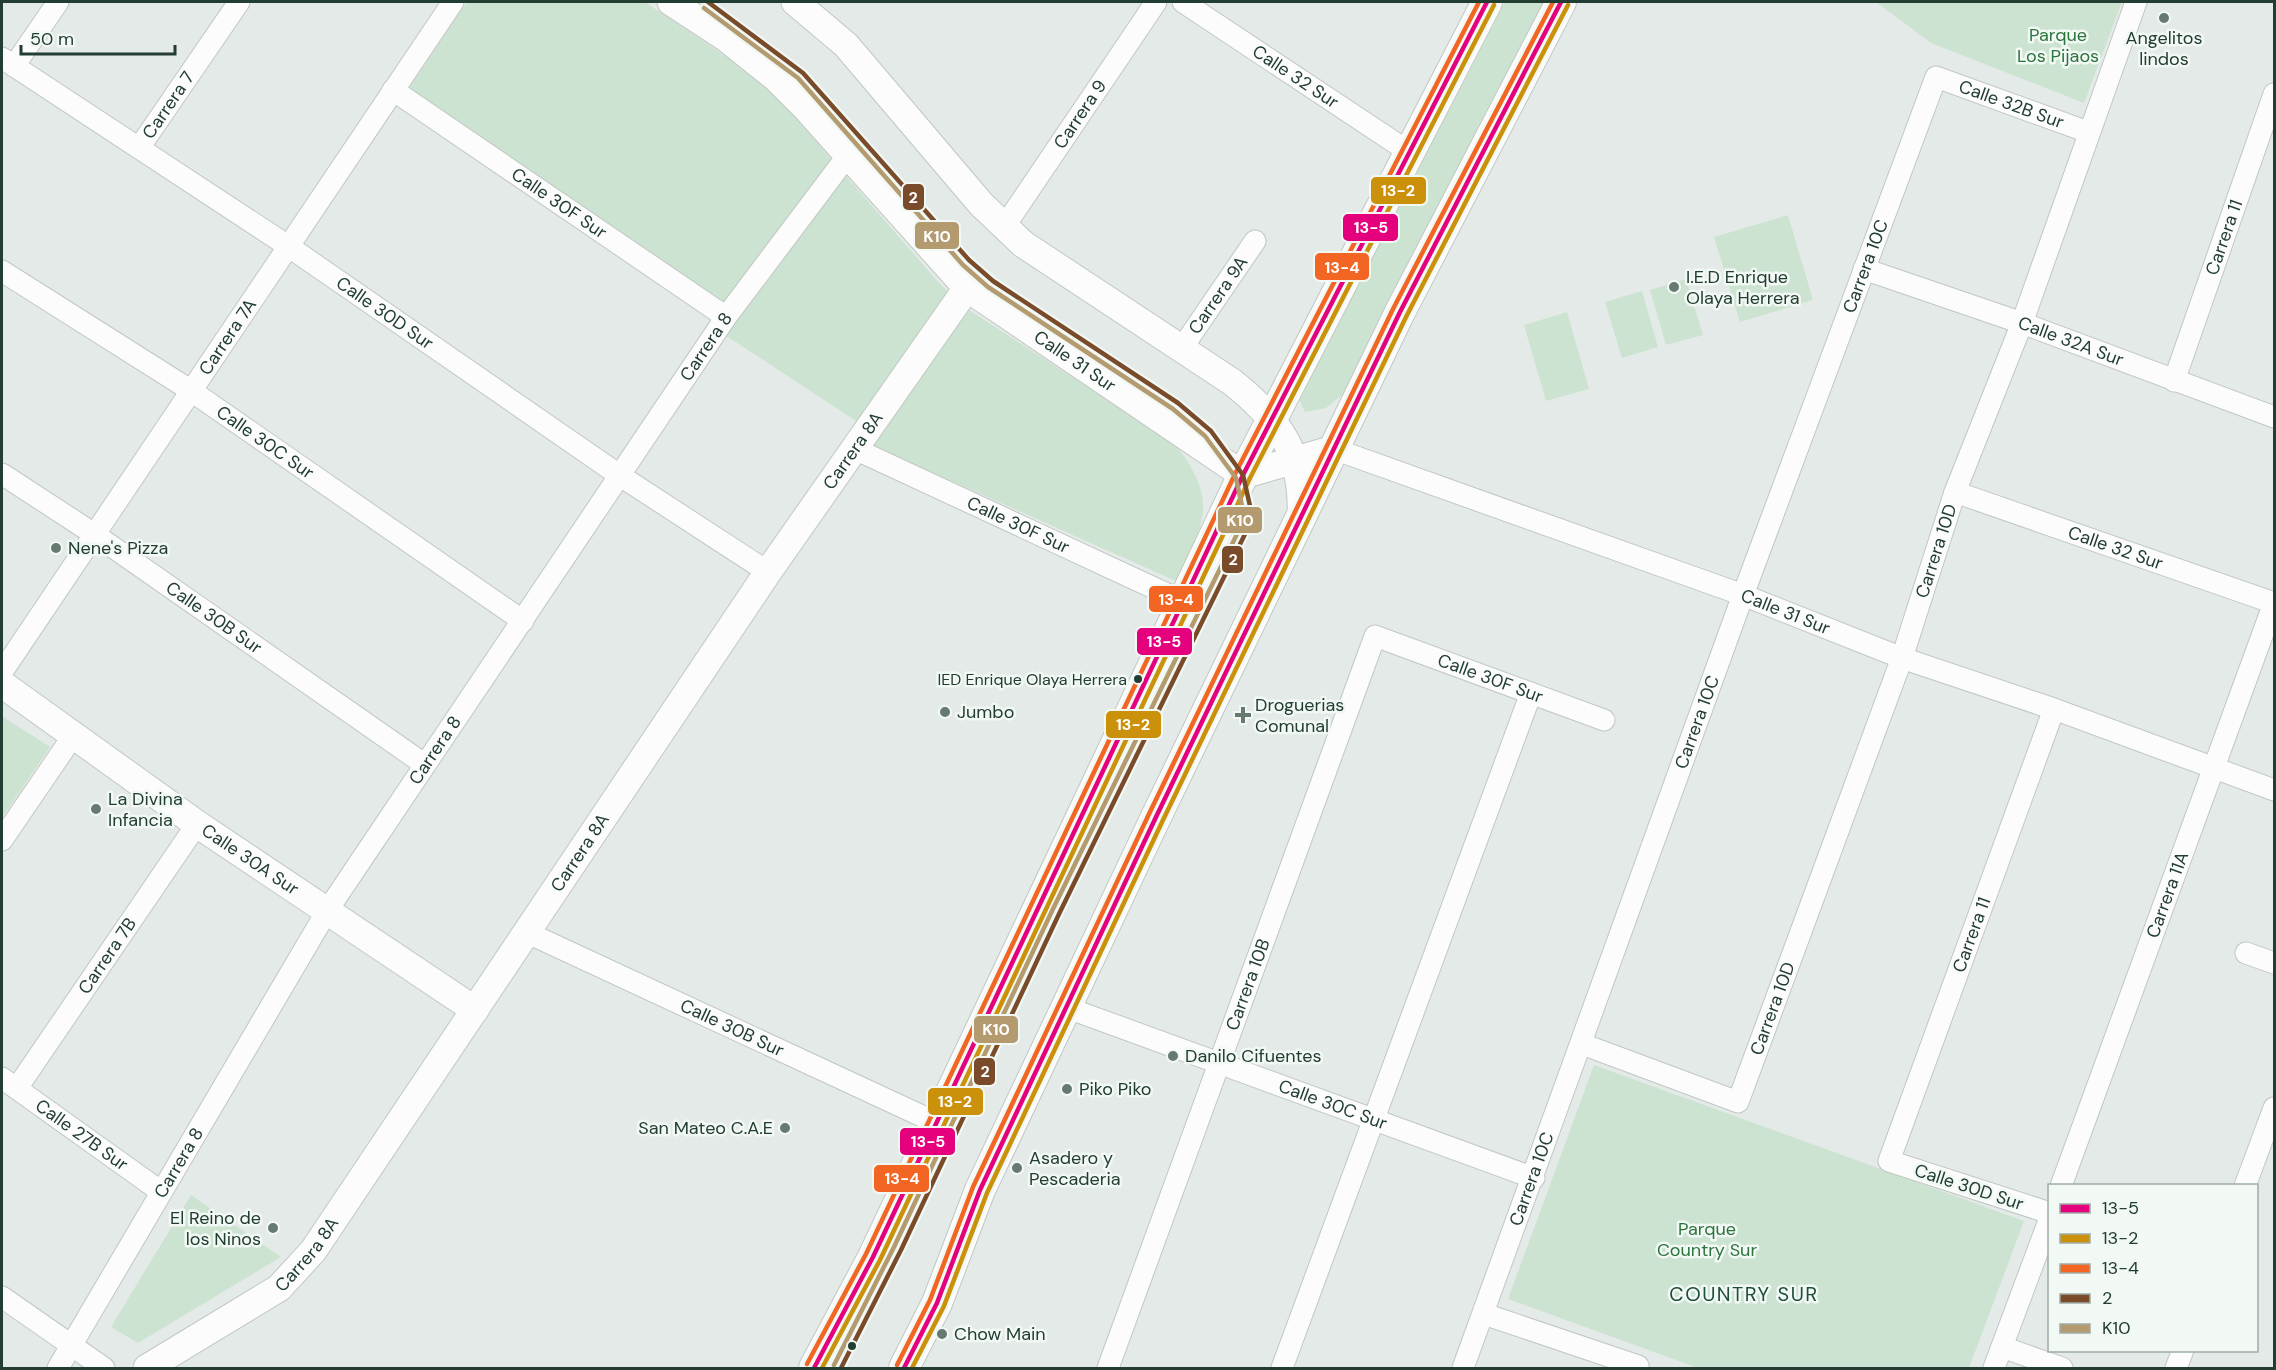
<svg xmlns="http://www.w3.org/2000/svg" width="2276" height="1370" font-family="'DM Sans',sans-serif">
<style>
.green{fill:#cde3d1}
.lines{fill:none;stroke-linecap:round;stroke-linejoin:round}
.minor-casing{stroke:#c1c7c4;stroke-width:23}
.tertiary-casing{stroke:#c1c7c4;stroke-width:29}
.secondary-casing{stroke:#c0c7c4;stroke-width:32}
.minor{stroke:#fbfcfb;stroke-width:21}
.tertiary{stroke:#fbfcfb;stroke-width:27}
.secondary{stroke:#fbfcfb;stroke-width:30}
.bus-1-casing{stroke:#f2f8f4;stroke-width:9}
.bus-2-casing{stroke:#f2f8f4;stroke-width:9}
.bus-3-casing{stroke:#f2f8f4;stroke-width:9}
.bus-4-casing{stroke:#f2f8f4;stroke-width:9}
.bus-5-casing{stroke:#f2f8f4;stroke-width:9}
.bus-1{stroke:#e5007d;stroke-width:4.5}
.bus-2{stroke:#cc910a;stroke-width:4.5}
.bus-3{stroke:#f26522;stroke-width:4.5}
.bus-4{stroke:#7a4b2a;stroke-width:4.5}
.bus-5{stroke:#b49a6f;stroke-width:4.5}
.poi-dot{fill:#667a71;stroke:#f2f8f4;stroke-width:2}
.bus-dot{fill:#223d32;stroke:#f2f8f4;stroke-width:2}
.labels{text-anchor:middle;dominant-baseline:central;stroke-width:5;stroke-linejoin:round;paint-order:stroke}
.bus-label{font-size:16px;fill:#223d32;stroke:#f2f8f4;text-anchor:end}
.park-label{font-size:18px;fill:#2c743d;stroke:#f2f8f4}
.poi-label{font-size:18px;fill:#223d32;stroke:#f2f8f4;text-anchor:start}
.street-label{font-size:18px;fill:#223d32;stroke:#f2f8f4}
.neighbourhood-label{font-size:20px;letter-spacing:1.5px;fill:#1e4f3c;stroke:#f2f8f4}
.line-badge{stroke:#f2f8f4;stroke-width:2}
.badge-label{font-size:16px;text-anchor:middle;font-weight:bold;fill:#fff}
</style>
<rect width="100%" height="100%" fill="#e4eae7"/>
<path class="green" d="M467,2H645L740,66L774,93L939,283L966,308L1175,444C1220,502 1204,522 1176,581L873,446L879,436L725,335L737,317L406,93Z
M1505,2H1545L1343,394L1326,408L1305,412L1299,399Z
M1876,2H2122L2084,103L1931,43Z
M1788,215L1813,300L1740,322L1714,237Z
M1686,279L1703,335L1666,345L1650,290Z
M1642,291L1658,347L1622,358L1605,302Z
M1567,312L1589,389L1546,401L1524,325Z
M2,716L50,747L2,818Z
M1594,1065L2024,1221L1969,1368H1698L1508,1299Z
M191,1195L281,1257L138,1343L111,1327Z"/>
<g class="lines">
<g class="minor-casing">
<g id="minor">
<path id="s1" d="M1183,2L1409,152"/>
<path id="s2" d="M2,58L288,246L619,475L768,572"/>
<path d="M14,66L58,2"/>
<path id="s3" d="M393,90L726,317"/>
<path id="s4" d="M139,148L239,2"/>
<path id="s5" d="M1004,227L1156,2"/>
<path id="s6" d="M1864,269L2022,323L2274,417"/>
<path id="s7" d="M2,271L190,390L523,621"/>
<path id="s8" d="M1182,348L1255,241"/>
<path id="s9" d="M2174,381L2274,94"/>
<path id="s10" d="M855,449L1182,601"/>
<path id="s11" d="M1334,449L1743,595L1902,658L2054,709L2274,790"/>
<path id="s12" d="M2,474L94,534L424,764"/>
<path id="s13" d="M1955,492L2274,603"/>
<path id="s14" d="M2,672L453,2"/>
<path d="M2,840L73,736"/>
<path id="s15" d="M528,933L937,1123"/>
<path d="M2246,953L2274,963"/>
<path id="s16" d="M1065,1007L1534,1178"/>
<path id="s17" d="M1582,1044L1738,1102L1902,658L1955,492L2022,323L2136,2"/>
<path id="s18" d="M2,1078L160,1191"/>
<path id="s19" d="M17,1088L197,824"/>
<path id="s20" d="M2061,1186L2274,603"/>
<path d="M2245,1186L2274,1108"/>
<path id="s21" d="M2050,1213L1889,1161L2054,709"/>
<path d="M2,1297L104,1368"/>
<path d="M1484,1314L1638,1366L1637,1368"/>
<path d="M2002,1347L2062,1368"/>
<path id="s22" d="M58,1368L327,911L726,317L848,155"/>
<path id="s23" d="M1108,1368L1375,636L1604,720"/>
<path d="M1282,1368L1531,693"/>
<path id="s24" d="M1463,1368L1743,595L1936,77L2088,132"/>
<path d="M1994,1368L2050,1218"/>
<path d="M2176,1368L2183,1350"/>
</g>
</g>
<g class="tertiary-casing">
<g id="tertiary">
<path id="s25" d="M671,2L726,38L776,78L805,107L967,288L1243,475L1334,449"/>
<path d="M795,2L846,45L981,204L1023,244L1232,382C1280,420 1304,455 1301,518"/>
<path id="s26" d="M2,684L197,824L475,1010"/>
<path id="s27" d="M147,1368L279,1288L313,1251L768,572L967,288"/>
</g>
</g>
<g class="secondary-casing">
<path id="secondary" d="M814,1368L873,1257L1243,475L1487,2
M904,1368L937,1303L980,1190L1156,817L1400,312L1561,2"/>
</g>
<use href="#minor" class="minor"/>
<use href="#tertiary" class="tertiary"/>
<use href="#secondary" class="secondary"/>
<g class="bus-1-casing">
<path id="bus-1" d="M814,1368L873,1257L1243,475L1487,2
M904,1368L937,1303L980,1190L1156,817L1400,312L1561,2"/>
</g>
<g class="bus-2-casing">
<path id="bus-2" d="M822,1368L880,1260L1250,478L1494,5
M912,1368L944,1306L987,1193L1163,820L1407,315L1568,5"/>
</g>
<g class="bus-3-casing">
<path id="bus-3" d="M807,1364L866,1254L1236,472L1479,2
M897,1365L930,1300L973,1187L1149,814L1393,309L1553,2"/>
</g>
<g class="bus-4-casing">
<path id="bus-4" d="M708,2L803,73L969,260L993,281L1178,403L1211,431L1243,475L1250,506L1246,532L1059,914L901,1250L841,1368"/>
</g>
<g class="bus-5-casing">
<path id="bus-5" d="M704,8L798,78L963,265L988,287L1173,409L1205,436L1236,478L1242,506L1239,530L1052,911L894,1247L834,1365"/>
</g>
<use href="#bus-1" class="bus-1"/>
<use href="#bus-2" class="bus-2"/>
<use href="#bus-3" class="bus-3"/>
<use href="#bus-4" class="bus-4"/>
<use href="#bus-5" class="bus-5"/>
</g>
<g class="poi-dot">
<circle cx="2164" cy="18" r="6"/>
<circle cx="1674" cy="287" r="6"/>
<circle cx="56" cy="548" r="6"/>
<circle cx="945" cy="712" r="6"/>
<path d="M1240 706h6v6h6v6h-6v6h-6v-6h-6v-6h6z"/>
<circle cx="96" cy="809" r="6"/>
<circle cx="1173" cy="1056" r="6"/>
<circle cx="1067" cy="1089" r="6"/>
<circle cx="785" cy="1128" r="6"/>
<circle cx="1017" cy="1168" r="6"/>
<circle cx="273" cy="1228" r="6"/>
<circle cx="942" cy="1334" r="6"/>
</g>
<g class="bus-dot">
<circle cx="1138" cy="679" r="5"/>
<circle cx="852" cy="1346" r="5"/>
</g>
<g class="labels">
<g class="bus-label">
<text x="1127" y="679">IED Enrique Olaya Herrera</text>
</g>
<g class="park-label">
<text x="2058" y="35">Parque<tspan x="2058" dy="21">Los Pijaos</tspan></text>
<text x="1707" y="1229">Parque<tspan x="1707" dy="21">Country Sur</tspan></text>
</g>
<g class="poi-label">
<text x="2164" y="38" text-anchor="middle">Angelitos<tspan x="2164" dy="21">lindos</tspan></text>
<text x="1686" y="277">I.E.D Enrique<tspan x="1686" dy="21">Olaya Herrera</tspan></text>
<text x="68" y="548">Nene's Pizza</text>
<text x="1255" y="705">Droguerias<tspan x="1255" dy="21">Comunal</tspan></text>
<text x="957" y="712">Jumbo</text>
<text x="108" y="799">La Divina<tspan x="108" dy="21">Infancia</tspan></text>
<text x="1185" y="1056">Danilo Cifuentes</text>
<text x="1079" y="1089">Piko Piko</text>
<text x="773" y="1128" text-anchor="end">San Mateo C.A.E</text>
<text x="1029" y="1158">Asadero y<tspan x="1029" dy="21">Pescaderia</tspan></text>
<text x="261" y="1218" text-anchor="end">El Reino de<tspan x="261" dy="21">los Ninos</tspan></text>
<text x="954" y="1334">Chow Main</text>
</g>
<g class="street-label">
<text stroke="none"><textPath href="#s1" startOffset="135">Calle 32 Sur</textPath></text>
<text stroke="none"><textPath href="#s24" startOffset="1455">Calle 32B Sur</textPath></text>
<text stroke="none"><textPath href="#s4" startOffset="52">Carrera 7</textPath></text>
<text stroke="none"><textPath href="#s5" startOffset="136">Carrera 9</textPath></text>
<text stroke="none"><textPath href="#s3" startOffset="201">Calle 30F Sur</textPath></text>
<text stroke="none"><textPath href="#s9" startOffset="152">Carrera 11</textPath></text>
<text stroke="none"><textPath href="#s24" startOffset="1173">Carrera 10C</textPath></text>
<text stroke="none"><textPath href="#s8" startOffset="64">Carrera 9A</textPath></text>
<text stroke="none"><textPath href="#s2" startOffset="460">Calle 30D Sur</textPath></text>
<text stroke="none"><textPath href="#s14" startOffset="404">Carrera 7A</textPath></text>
<text stroke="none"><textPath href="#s6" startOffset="219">Calle 32A Sur</textPath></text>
<text stroke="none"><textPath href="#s22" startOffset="1210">Carrera 8</textPath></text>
<text stroke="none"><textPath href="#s25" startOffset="544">Calle 31 Sur</textPath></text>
<text stroke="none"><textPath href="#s7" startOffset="314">Calle 30C Sur</textPath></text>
<text stroke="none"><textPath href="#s27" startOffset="1170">Carrera 8A</textPath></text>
<text stroke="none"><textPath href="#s10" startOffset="180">Calle 30F Sur</textPath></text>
<text stroke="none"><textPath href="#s13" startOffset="170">Calle 32 Sur</textPath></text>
<text stroke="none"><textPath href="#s17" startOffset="752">Carrera 10D</textPath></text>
<text stroke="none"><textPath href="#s11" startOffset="480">Calle 31 Sur</textPath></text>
<text stroke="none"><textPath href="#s12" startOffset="256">Calle 30B Sur</textPath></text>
<text stroke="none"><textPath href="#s23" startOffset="902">Calle 30F Sur</textPath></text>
<text stroke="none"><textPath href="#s24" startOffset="687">Carrera 10C</textPath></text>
<text stroke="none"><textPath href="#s22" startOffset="724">Carrera 8</textPath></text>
<text stroke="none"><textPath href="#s27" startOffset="684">Carrera 8A</textPath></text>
<text stroke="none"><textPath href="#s26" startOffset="304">Calle 30A Sur</textPath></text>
<text stroke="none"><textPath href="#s20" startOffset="310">Carrera 11A</textPath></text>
<text stroke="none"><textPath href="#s21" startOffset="410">Carrera 11</textPath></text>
<text stroke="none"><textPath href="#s19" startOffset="160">Carrera 7B</textPath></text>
<text stroke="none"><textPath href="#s23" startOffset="408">Carrera 10B</textPath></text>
<text stroke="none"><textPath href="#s17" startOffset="266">Carrera 10D</textPath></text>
<text stroke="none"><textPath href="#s15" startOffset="225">Calle 30B Sur</textPath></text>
<text stroke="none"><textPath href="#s16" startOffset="285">Calle 30C Sur</textPath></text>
<text stroke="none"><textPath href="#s18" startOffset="98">Calle 27B Sur</textPath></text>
<text stroke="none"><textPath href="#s22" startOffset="238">Carrera 8</textPath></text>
<text stroke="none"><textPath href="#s24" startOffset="201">Carrera 10C</textPath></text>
<text transform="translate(1969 1187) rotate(18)">Calle 30D Sur</text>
<text stroke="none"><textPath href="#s27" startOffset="198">Carrera 8A</textPath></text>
</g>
<g class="neighbourhood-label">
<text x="1744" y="1294">COUNTRY SUR</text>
</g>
</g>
<g class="line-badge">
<rect x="1370" y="176" width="57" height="29" rx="6" fill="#cc910a"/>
<rect x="902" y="183" width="23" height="28" rx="6" fill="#7a4b2a"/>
<rect x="1342" y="213" width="57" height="29" rx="6" fill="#e5007d"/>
<rect x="914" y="221" width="46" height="29" rx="6" fill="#b49a6f"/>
<rect x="1314" y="252" width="56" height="29" rx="6" fill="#f26522"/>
<rect x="1217" y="506" width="46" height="28" rx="6" fill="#b49a6f"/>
<rect x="1221" y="545" width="23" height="29" rx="6" fill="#7a4b2a"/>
<rect x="1148" y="585" width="56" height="28" rx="6" fill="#f26522"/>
<rect x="1136" y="627" width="57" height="29" rx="6" fill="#e5007d"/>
<rect x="1105" y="710" width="57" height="29" rx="6" fill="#cc910a"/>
<rect x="973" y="1015" width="46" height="29" rx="6" fill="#b49a6f"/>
<rect x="973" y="1057" width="23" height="29" rx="6" fill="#7a4b2a"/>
<rect x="927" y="1087" width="57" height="29" rx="6" fill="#cc910a"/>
<rect x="899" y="1127" width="57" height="29" rx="6" fill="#e5007d"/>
<rect x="873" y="1164" width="57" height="29" rx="6" fill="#f26522"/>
</g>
<g class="badge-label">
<text x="1398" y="196">13-2</text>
<text x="913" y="203">2</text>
<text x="1371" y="233">13-5</text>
<text x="937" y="242">K10</text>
<text x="1342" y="273">13-4</text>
<text x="1240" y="526">K10</text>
<text x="1233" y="565">2</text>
<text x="1176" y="605">13-4</text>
<text x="1164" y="647">13-5</text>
<text x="1133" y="730">13-2</text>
<text x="996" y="1035">K10</text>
<text x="985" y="1077">2</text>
<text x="955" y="1107">13-2</text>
<text x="928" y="1147">13-5</text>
<text x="902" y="1184">13-4</text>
</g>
<rect width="2276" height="1370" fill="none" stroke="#223d32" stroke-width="6"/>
<rect x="2048" y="1184" width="210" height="168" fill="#f2f8f4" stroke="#9fada6" stroke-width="1.5"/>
<rect x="2060" y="1204" width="30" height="9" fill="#e5007d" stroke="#9fada6" stroke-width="1.5"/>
<text x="2102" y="1214" font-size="18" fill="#223d32">13-5</text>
<rect x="2060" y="1234" width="30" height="9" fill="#cc910a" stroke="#9fada6" stroke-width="1.5"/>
<text x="2102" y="1244" font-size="18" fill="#223d32">13-2</text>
<rect x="2060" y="1264" width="30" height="9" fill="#f26522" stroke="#9fada6" stroke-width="1.5"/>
<text x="2102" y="1274" font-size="18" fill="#223d32">13-4</text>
<rect x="2060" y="1294" width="30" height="9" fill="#7a4b2a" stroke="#9fada6" stroke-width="1.5"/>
<text x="2102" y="1304" font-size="18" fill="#223d32">2</text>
<rect x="2060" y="1324" width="30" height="9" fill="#b49a6f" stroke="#9fada6" stroke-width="1.5"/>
<text x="2102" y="1334" font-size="18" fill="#223d32">K10</text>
<path d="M21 45v9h154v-9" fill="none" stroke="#223d32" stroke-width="3"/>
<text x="30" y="45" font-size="18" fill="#223d32" stroke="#f2f8f4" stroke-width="4.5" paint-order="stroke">50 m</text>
</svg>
